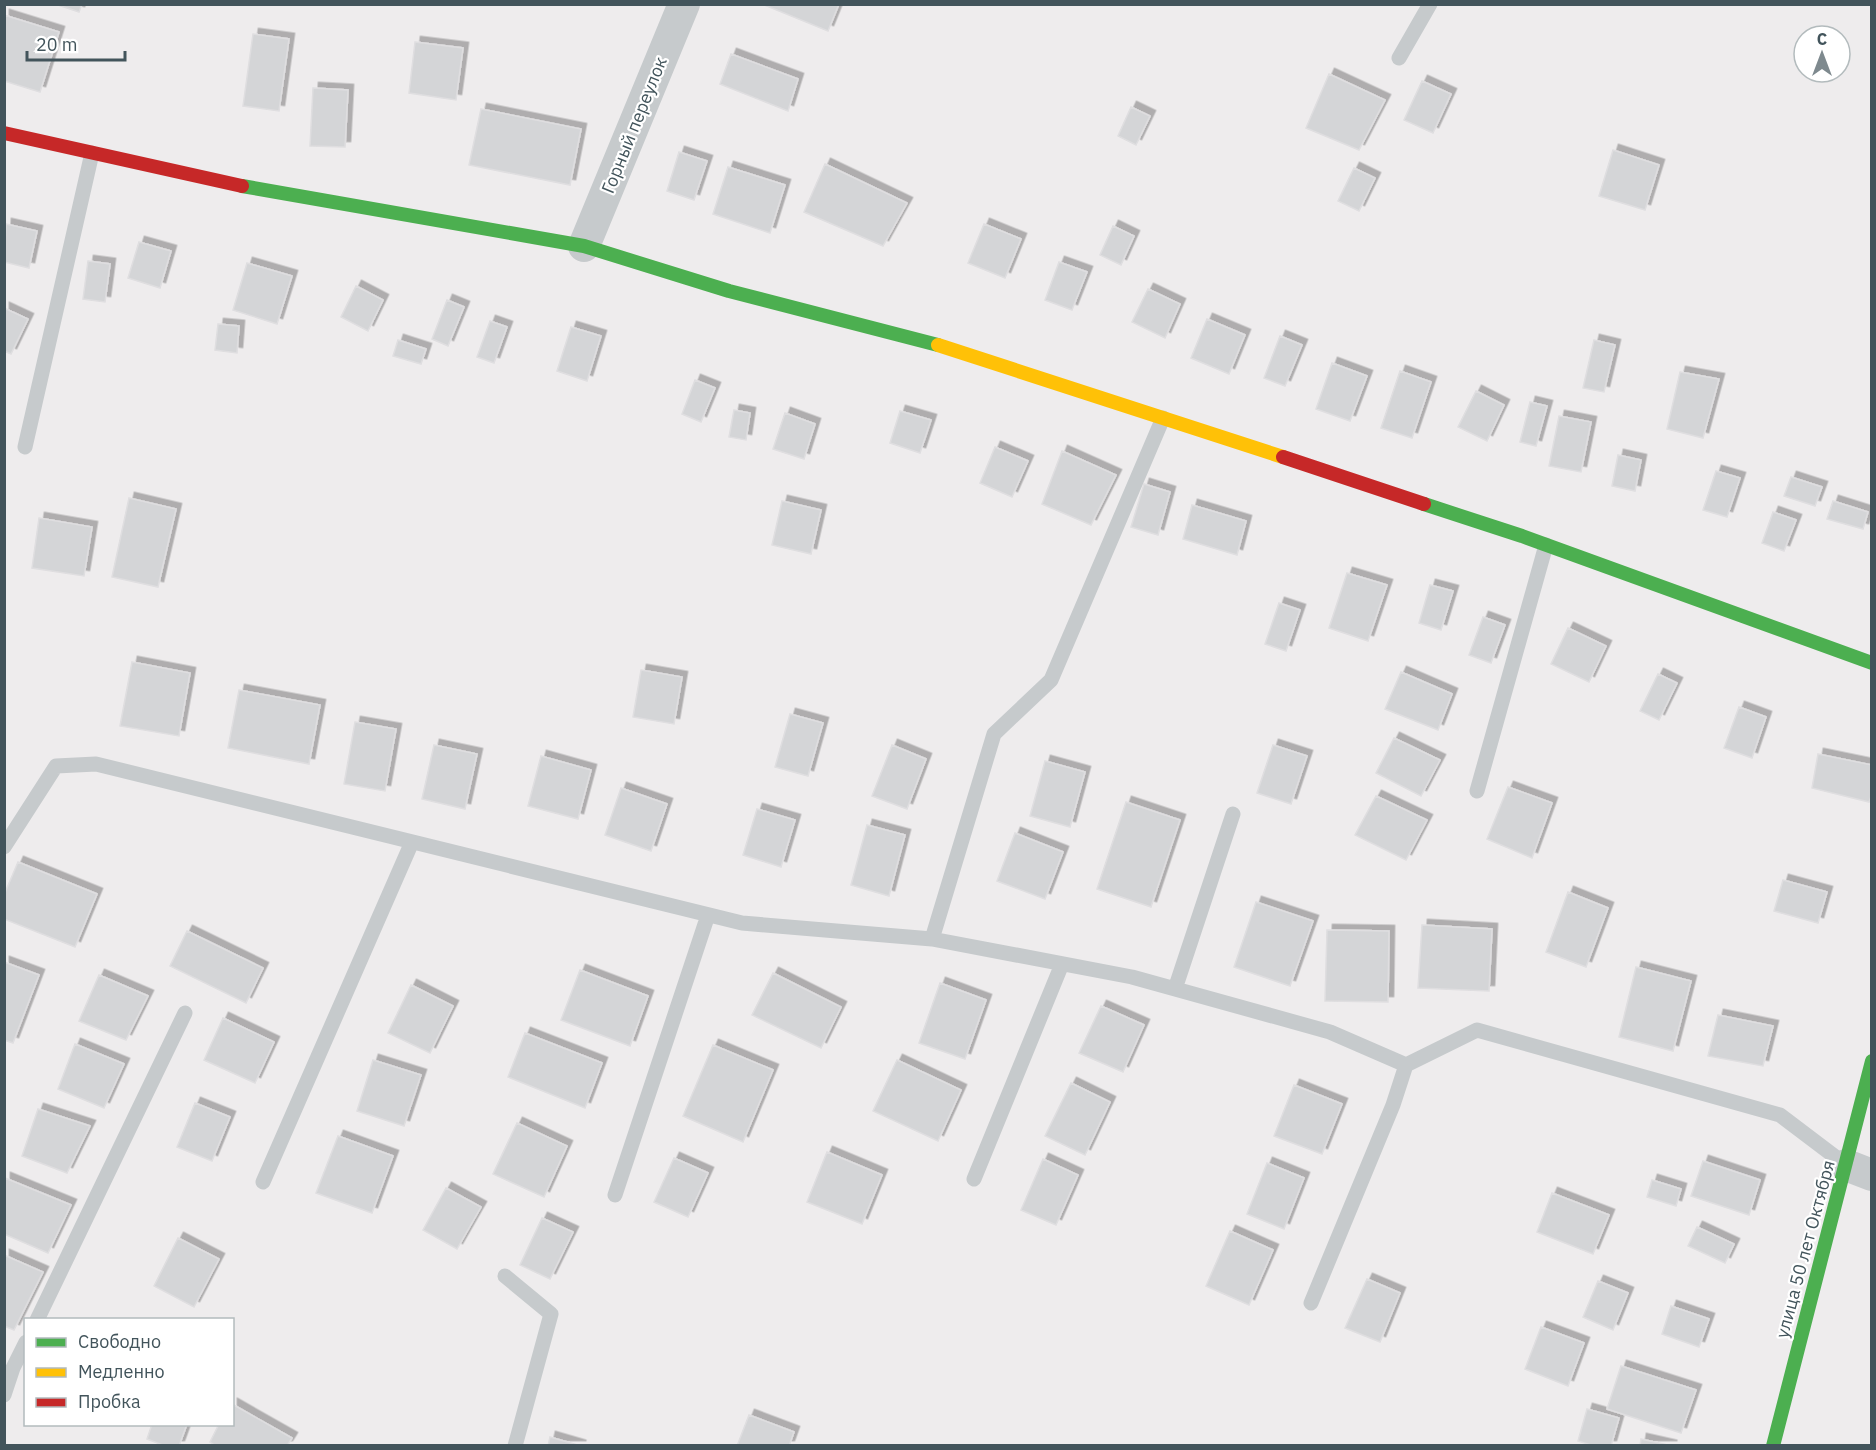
<svg xmlns="http://www.w3.org/2000/svg" width="1876" height="1450" font-family="'IBM Plex Sans',sans-serif">
<style>
.building{fill:#d4d5d7;stroke:#dfdee0;stroke-width:1.5;filter:url(#shadow)}
.lines{fill:none;stroke-linecap:round;stroke-linejoin:round}
.lane{stroke:#c6cacc;stroke-width:15}
.street{stroke:#c6cacc;stroke-width:32}
.fast{stroke:#4caf50;stroke-width:14}
.slow{stroke:#ffc107;stroke-width:14}
.jam{stroke:#c62828;stroke-width:14}
.labels{text-anchor:middle;dominant-baseline:central;stroke-width:4.5;stroke-linejoin:round;paint-order:stroke}
.street-label{font-size:18px;fill:#42545b;stroke:#fff}
</style>
<defs>
<filter id="shadow"><feDropShadow dx="5.5" dy="-5.5" stdDeviation="0" flood-color="#0004"/></filter>
</defs>
<rect width="100%" height="100%" fill="#eeeced"/>
<path class="building" d="M55,4H82L79,12Z
M762,4H839L828,31Z
M4,15L59,32L40,92L4,81Z
M253,34L289,39L279,111L243,106Z
M415,42L463,48L456,100L409,93Z
M731,54L798,79L788,111L720,84Z
M1329,74L1385,100L1359,150L1306,128Z
M1422,81L1451,94L1433,133L1404,120Z
M313,88L348,90L345,147L310,146Z
M1131,107L1150,116L1136,145L1118,136Z
M481,109L581,129L570,185L469,165Z
M1613,150L1659,165L1645,210L1599,196Z
M679,152L707,161L694,200L667,191Z
M825,164L907,203L883,246L804,212Z
M728,167L785,185L770,233L713,214Z
M1354,168L1375,178L1359,211L1338,201Z
M6,224L37,231L29,268L4,262Z
M984,224L1021,239L1005,278L968,263Z
M1113,226L1134,236L1121,265L1100,255Z
M139,242L171,251L160,288L128,278Z
M88,261L110,264L105,302L83,299Z
M1059,262L1087,272L1072,310L1045,300Z
M247,263L292,276L277,324L233,310Z
M356,286L383,300L368,331L341,317Z
M1148,289L1180,304L1165,338L1132,322Z
M447,300L464,307L448,346L432,339Z
M4,308L28,319L11,354L4,351Z
M1207,319L1245,335L1229,374L1191,358Z
M490,321L507,327L494,363L477,357Z
M218,324L239,326L237,353L215,350Z
M571,327L601,336L587,381L557,371Z
M1280,336L1302,345L1285,386L1264,378Z
M398,340L426,349L421,364L393,356Z
M1594,340L1615,345L1604,392L1583,388Z
M1332,363L1367,376L1350,421L1316,409Z
M1400,371L1431,382L1412,438L1381,428Z
M1680,372L1719,379L1703,438L1667,429Z
M695,380L715,388L701,422L682,414Z
M1476,391L1504,405L1487,441L1458,427Z
M1530,402L1547,406L1536,446L1520,442Z
M734,410L750,413L746,440L729,437Z
M900,411L931,420L920,453L890,443Z
M785,413L815,424L804,459L773,449Z
M1559,416L1591,422L1581,472L1549,466Z
M995,447L1028,461L1012,497L980,483Z
M1062,451L1116,475L1091,525L1042,504Z
M1618,455L1641,460L1635,491L1612,486Z
M1716,471L1740,478L1727,517L1703,510Z
M1791,477L1822,487L1815,506L1784,496Z
M1144,484L1170,492L1158,535L1131,527Z
M129,498L176,509L158,587L112,577Z
M782,501L821,510L811,554L772,545Z
M1833,501L1868,512L1863,529L1827,519Z
M1192,505L1246,521L1237,555L1183,539Z
M1773,512L1796,520L1784,551L1762,543Z
M39,518L92,527L84,576L32,568Z
M1347,573L1387,585L1368,641L1329,628Z
M1430,585L1453,591L1441,630L1419,623Z
M1279,603L1300,610L1286,651L1265,644Z
M1483,617L1505,625L1491,663L1469,655Z
M1568,628L1606,646L1589,682L1551,664Z
M132,662L190,673L179,736L120,726Z
M641,670L682,677L674,724L633,717Z
M1401,672L1452,694L1438,730L1385,709Z
M1658,674L1677,683L1659,720L1640,711Z
M239,690L320,705L309,764L228,748Z
M1739,707L1766,717L1752,758L1724,748Z
M790,714L823,723L808,776L775,767Z
M355,722L396,729L385,791L344,784Z
M1394,738L1440,760L1421,796L1376,773Z
M434,745L477,754L465,809L422,799Z
M892,745L926,759L907,809L872,796Z
M1273,745L1307,756L1291,804L1257,793Z
M1818,754L1872,765V794L1869,802L1812,788Z
M541,756L591,770L578,819L528,806Z
M1045,761L1085,772L1070,827L1030,816Z
M1508,787L1552,803L1532,858L1487,839Z
M621,788L667,804L651,851L605,835Z
M1376,796L1427,820L1406,860L1355,835Z
M1126,802L1180,820L1151,907L1097,889Z
M757,809L795,820L781,867L743,855Z
M867,825L905,835L889,896L851,885Z
M1015,833L1063,852L1045,899L997,881Z
M18,862L97,894L75,947L4,919V895Z
M1783,880L1827,892L1818,923L1774,911Z
M1568,892L1608,908L1586,967L1546,952Z
M1256,902L1313,921L1290,986L1234,967Z
M1422,925L1492,929L1489,991L1418,988Z
M1327,930L1389,931L1388,1002L1325,1001Z
M187,931L263,968L246,1003L170,966Z
M4,962L39,975L13,1043L4,1040Z
M1636,967L1691,981L1673,1051L1619,1037Z
M580,970L648,996L630,1046L561,1020Z
M773,973L841,1007L821,1048L752,1015Z
M99,975L148,996L126,1040L79,1021Z
M940,983L986,1000L965,1059L919,1043Z
M411,985L453,1006L430,1053L388,1033Z
M1101,1006L1144,1025L1123,1072L1079,1053Z
M1718,1015L1773,1026L1763,1066L1708,1056Z
M223,1018L274,1042L255,1083L204,1060Z
M525,1033L602,1063L585,1108L508,1077Z
M75,1044L124,1064L104,1108L58,1089Z
M713,1045L773,1070L743,1142L683,1116Z
M373,1060L421,1075L404,1126L357,1111Z
M897,1060L961,1090L938,1141L873,1111Z
M1071,1083L1110,1102L1085,1155L1045,1136Z
M1294,1085L1342,1104L1322,1154L1274,1136Z
M195,1103L230,1117L212,1161L177,1147Z
M38,1109L90,1126L67,1173L22,1156Z
M517,1123L567,1146L544,1197L493,1174Z
M338,1136L393,1156L372,1213L316,1193Z
M827,1152L882,1175L862,1224L807,1202Z
M674,1158L708,1173L688,1217L654,1202Z
M1043,1159L1078,1175L1056,1225L1021,1210Z
M1703,1161L1760,1180L1749,1215L1691,1196Z
M1267,1163L1304,1178L1284,1229L1247,1214Z
M5,1178L71,1205L48,1253L4,1234Z
M1652,1180L1681,1189L1676,1206L1647,1197Z
M446,1188L481,1207L457,1249L423,1230Z
M1552,1193L1609,1215L1593,1254L1537,1232Z
M542,1218L573,1232L550,1279L520,1265Z
M1697,1227L1734,1244L1725,1263L1688,1246Z
M1230,1231L1273,1250L1249,1305L1206,1286Z
M178,1238L219,1259L194,1307L154,1286Z
M4,1255L43,1272L14,1330L4,1326Z
M1367,1279L1400,1293L1380,1342L1345,1328Z
M1598,1281L1628,1293L1613,1330L1583,1317Z
M1671,1306L1709,1319L1699,1347L1662,1334Z
M1541,1327L1584,1343L1568,1386L1525,1369Z
M1621,1366L1696,1390L1681,1433L1607,1409Z
M232,1404L292,1438L287,1446H216L210,1442L219,1424H232Z
M1587,1409L1619,1418L1611,1446H1594L1578,1441Z
M749,1415L794,1432L789,1446H737Z
M152,1424H187L179,1446H165L147,1439Z
M550,1437L581,1446H548Z
M1641,1439L1672,1446H1640Z"/>
<g class="lines">
<path class="lane" d="M1399,58L1430,4
M25,447L92,153
M1477,791L1546,545
M4,847L56,766L96,764L742,923L932,939L1132,977L1330,1032L1406,1065
M932,939L994,734L1051,680L1163,418
M1175,989L1233,814
M974,1179L1062,964
M263,1182L412,842
M615,1195L708,915
M505,1276L551,1314L515,1446
M1311,1303L1393,1105L1406,1065L1477,1030L1780,1115L1846,1165
M37,1320L185,1013
M4,1395L13,1368L26,1342"/>
<path class="street" d="M584,246L684,4
M1846,1165L1872,1175"/>
<path class="fast" d="M242,186L584,246L729,291L938,345
M1424,504L1522,536L1872,663
M1773,1446L1872,1061"/>
<path class="slow" d="M938,345L1283,457"/>
<path class="jam" d="M4,133L242,186
M1283,457L1424,504"/>
</g>
<g class="labels">
<g class="street-label">
<text transform="translate(634 125) rotate(-68)">Горный переулок</text>
<text transform="translate(1805 1249) rotate(-75)">улица 50 лет Октября</text>
</g>
</g>
<rect width="1876" height="1450" fill="none" stroke="#42545b" stroke-width="12"/>
<rect x="24" y="1318" width="210" height="108" fill="#ffffff" stroke="#b3bbbd" stroke-width="1.5"/>
<rect x="36" y="1338" width="30" height="9" fill="#4caf50" stroke="#b3bbbd" stroke-width="1.5"/>
<text x="78" y="1348" font-size="18" fill="#42545b">Свободно</text>
<rect x="36" y="1368" width="30" height="9" fill="#ffc107" stroke="#b3bbbd" stroke-width="1.5"/>
<text x="78" y="1378" font-size="18" fill="#42545b">Медленно</text>
<rect x="36" y="1398" width="30" height="9" fill="#c62828" stroke="#b3bbbd" stroke-width="1.5"/>
<text x="78" y="1408" font-size="18" fill="#42545b">Пробка</text>
<g transform="translate(1822 54)"><circle r="28" fill="#ffffff" stroke="#b3bbbd" stroke-width="1.5"/>
<path d="M0-4.5L10 22L0 15L-10 22Z" fill="#7e898e"/>
<text y="-9" font-size="16" font-weight="bold" text-anchor="middle" fill="#42545b">С</text>
</g>
<path d="M27 51v9h98v-9" fill="none" stroke="#42545b" stroke-width="3"/>
<text x="36" y="51" font-size="18" fill="#42545b" stroke="#ffffff" stroke-width="4.5" paint-order="stroke">20 m</text>
</svg>
